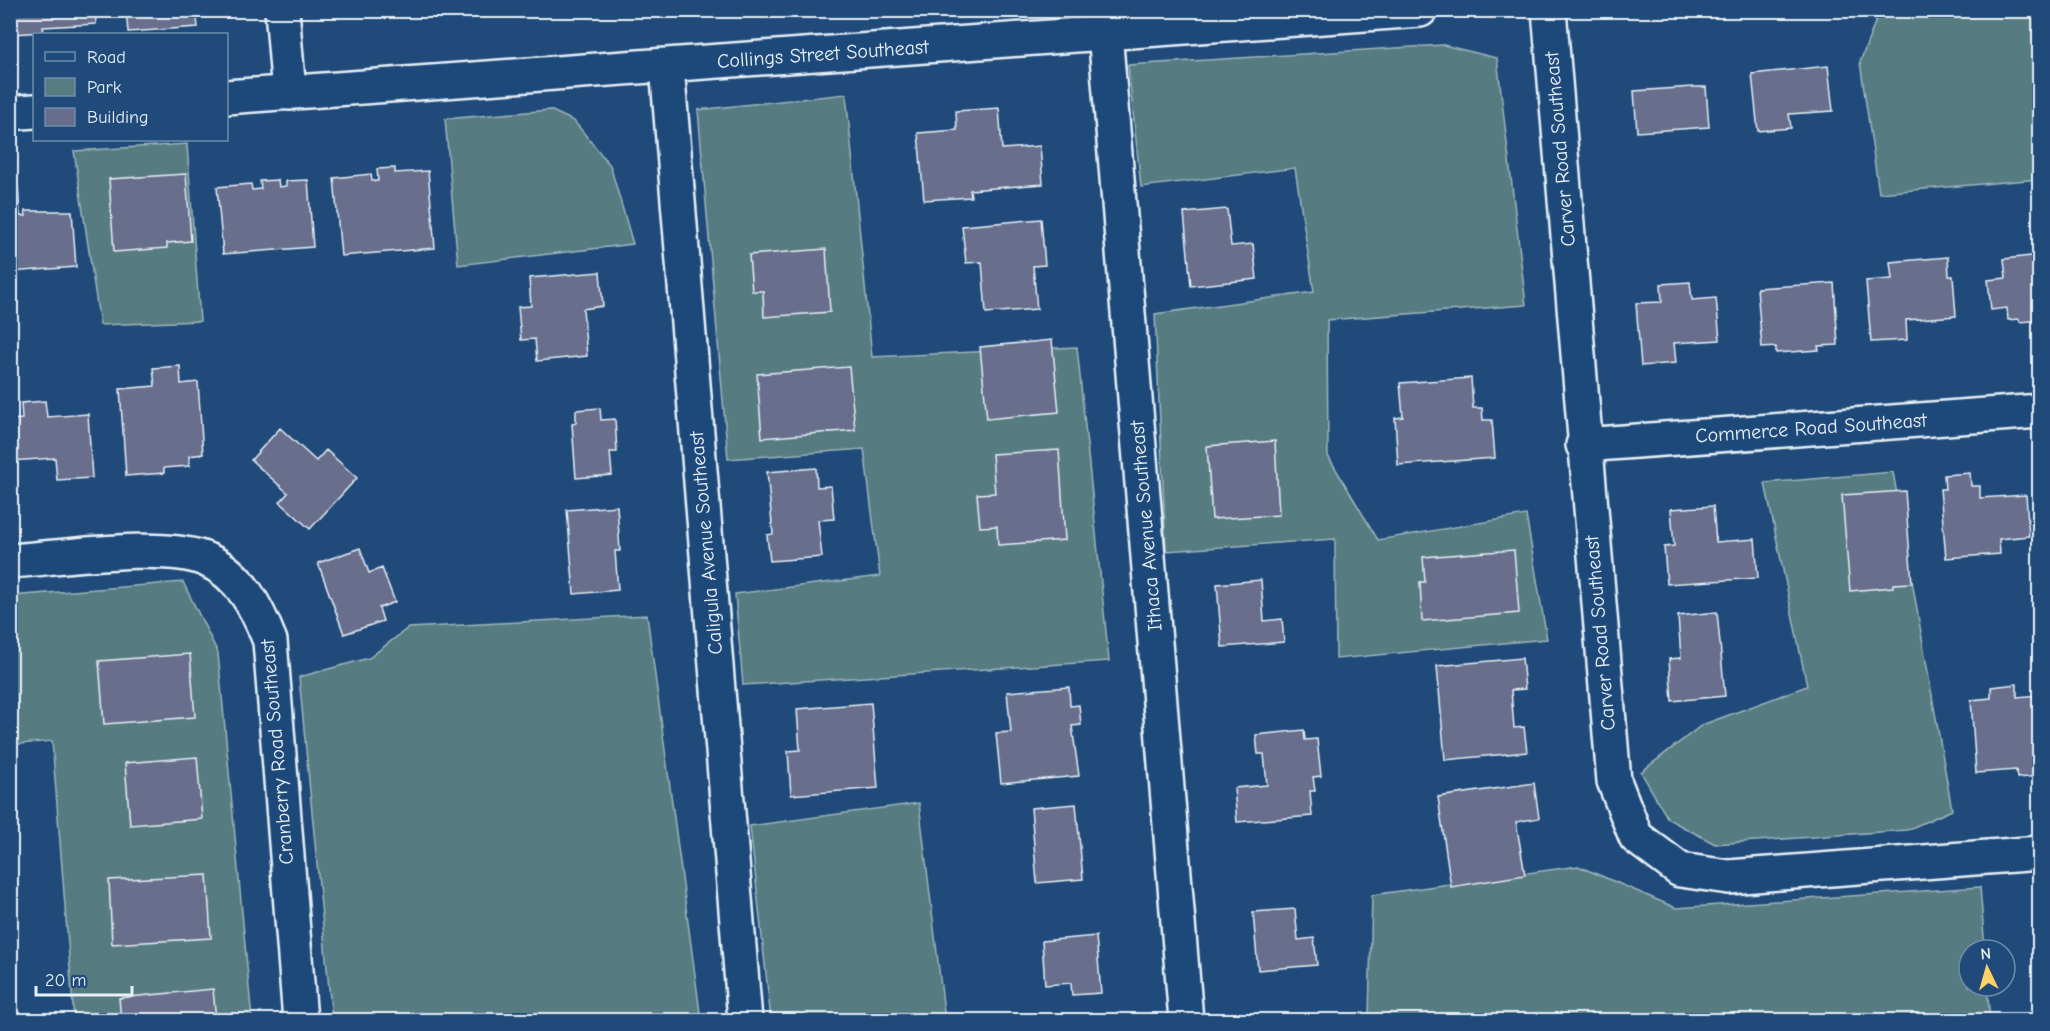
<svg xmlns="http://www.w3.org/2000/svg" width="2050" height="1031" font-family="'Comic Neue',sans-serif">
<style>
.green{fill:#577c82;stroke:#a0b6bd;stroke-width:1.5}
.building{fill:#676e8c;stroke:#e8f1f8;stroke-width:1.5}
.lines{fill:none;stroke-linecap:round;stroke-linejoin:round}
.minor-casing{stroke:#e8f1f8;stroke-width:38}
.minor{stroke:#1f4a7a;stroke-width:33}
.labels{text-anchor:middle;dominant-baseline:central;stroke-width:4.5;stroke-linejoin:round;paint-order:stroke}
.street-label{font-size:20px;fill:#e8f1f8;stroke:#1f4a7a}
</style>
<rect width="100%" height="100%" fill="#1f4a7a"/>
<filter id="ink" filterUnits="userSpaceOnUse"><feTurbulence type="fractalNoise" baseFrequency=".0167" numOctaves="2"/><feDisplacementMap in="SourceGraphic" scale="12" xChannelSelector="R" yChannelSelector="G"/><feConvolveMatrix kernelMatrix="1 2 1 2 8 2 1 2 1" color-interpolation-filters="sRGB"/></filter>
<g filter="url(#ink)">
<path class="green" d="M1924,11H2039V179L1879,193L1860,62L1878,15Z
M1443,45L1497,58L1526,305L1327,320L1328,456L1378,540L1526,515L1547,639L1336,659L1335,539L1166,551L1155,314L1314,292L1295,168L1141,187L1128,65Z
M846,94L872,357L1077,347L1109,661L743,685L735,594L880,576L864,449L728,459L698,110Z
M550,110L574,121L610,165L633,244L458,265L445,119Z
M187,144L200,321L100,325L74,151Z
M1893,472L1952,810L1907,830L1715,844L1668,819L1641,772L1702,725L1807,686L1765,483Z
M183,582L218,653L252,1020H74L52,741L11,745V596Z
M647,615L701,1020H332L299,677L369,658L408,628Z
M919,803L945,1020H771L750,826Z
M1578,866L1676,908L1980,887L1985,950H1969V986H1987L1990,1020H1365L1369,1016L1372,895Z"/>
<path class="building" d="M11,10H95L96,24L43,27L44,32L13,34Z
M126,10H196L198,27L128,32Z
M1828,66L1833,111L1789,114L1791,128L1758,131L1752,74Z
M1693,87H1706L1709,127L1637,132L1634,91Z
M999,108L1002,149L1040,146L1043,184L970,190L971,197L924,200L918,133L957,130L956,111Z
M395,168V173L428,171L435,248L341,256L334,178L371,174L372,181H378L377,169Z
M186,174L191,241L167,243V248L114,252L109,179Z
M278,180L279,187L286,186V181L308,180L313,247L223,254L217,187L251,184L252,190L261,189L260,181Z
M10,186H18L20,216H26L25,211H72L76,267L10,272Z
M1227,209L1231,246L1253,244L1257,279L1191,286L1184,213Z
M1041,219L1045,265L1033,266L1037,309L986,313L982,262L966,263L962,226Z
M826,249L830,312L764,317L763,291H752L749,255Z
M2040,255V320L2020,322L2019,319L2008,320L2007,308L1991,310L1988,280L2006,278L2004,259Z
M1948,257L1949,276H1953L1956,316L1906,320L1907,340L1871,342L1866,281L1892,279L1890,262Z
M600,272L603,306L583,309L587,356L537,361L535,339L521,340L518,307L531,306L529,278Z
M1690,282L1692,300L1716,298L1720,340L1674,343L1676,363L1641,366L1636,303L1662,302L1661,284Z
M1834,283L1838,345L1818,346L1819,350L1776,353V347L1762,348L1757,288Z
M1052,340L1059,412L987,419L980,347Z
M180,366L181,384L198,382L203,454L189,456V466L164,468V473L126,476L120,389L155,386L153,368Z
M849,367L855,430L762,438L757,374Z
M1471,378L1473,408H1482L1483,420H1492L1495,458L1398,465L1395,418L1403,417L1400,383Z
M45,401L47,417L88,414L92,478L57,480L55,458L10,461V420L22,419L21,403Z
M600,408L601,420L615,419L617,452H610L612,475L576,478L572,424L576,423V410Z
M280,428L316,461L326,450L357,478L310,529L280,502L288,493L251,460Z
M1275,441L1279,515L1212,519L1207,446Z
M1059,450L1065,540L998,545L997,526L980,527L977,494L995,493L992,454Z
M816,468L817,487L831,486L834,519L818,520L822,557L770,561L767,535L773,534L767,472Z
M1970,473L1971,486H1980V498L2026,495L2029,536L1999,539L2000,554L1946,558L1940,489H1945L1944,475Z
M1905,491L1912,583L1893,584V587L1850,591L1842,495Z
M617,506L620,551H615L618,590L574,594L567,510Z
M1713,506L1716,542L1755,539L1758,578L1667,584L1664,547L1674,546L1671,509Z
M360,548L369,573L382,568L395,602L379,608L383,621L344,634L318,563Z
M1514,550L1519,613L1422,621L1420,582H1425L1423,557Z
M1261,580L1264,621L1282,619L1284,642L1222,647L1217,584Z
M1717,612L1725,696L1672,701L1669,659L1681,658L1678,616Z
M190,654L195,717L104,724L99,661Z
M1522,658L1525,689L1511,690L1514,728L1524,727L1527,752L1445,760L1437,666Z
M2017,684V697L2040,695V776L2017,778L2016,770L1976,773L1971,700L1991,698V687Z
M1069,687L1070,706L1079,705L1081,725L1072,726L1079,776L1001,783L996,733L1011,732L1007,692Z
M871,703L878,788L791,795L788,751L800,750L797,709Z
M1304,730L1305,740L1317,739L1321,776L1313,777L1315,791H1310L1312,816L1237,822L1234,788L1267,785L1264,754H1258L1256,735Z
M197,757L202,819L130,825L125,763Z
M1534,783L1539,818L1516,822L1525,875L1451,887L1438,797Z
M1076,804L1083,879L1037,883L1031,808Z
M207,875L211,938L112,944L109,880Z
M10,885H15L17,904L10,905Z
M1295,909L1298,940L1314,938L1317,965L1258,970L1253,912Z
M1096,936L1101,993L1072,995L1071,983L1045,985L1042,941Z
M213,989L216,1020H121L119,998Z"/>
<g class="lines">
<g class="minor-casing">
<path id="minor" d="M282,10L289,93
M1549,10L1614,781L1636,837L1680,870L1729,877L2040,853
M1105,32L1186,1020
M667,66L745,1020
M226,97L1420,10
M10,113L34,111
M1583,445L2040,411
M10,561C57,558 168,541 207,560C241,575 257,608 270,641L300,1020"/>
</g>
<use href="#minor" class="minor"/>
</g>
</g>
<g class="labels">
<g class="street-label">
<text transform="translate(823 54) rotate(-4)">Collings Street Southeast</text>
<text transform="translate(1560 149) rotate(-95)">Carver Road Southeast</text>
<text transform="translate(1811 428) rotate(-4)">Commerce Road Southeast</text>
<text transform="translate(1146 526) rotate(-95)">Ithaca Avenue Southeast</text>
<text transform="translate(706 543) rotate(-95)">Caligula Avenue Southeast</text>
<text transform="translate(1600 633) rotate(-95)">Carver Road Southeast</text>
<text transform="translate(277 752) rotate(-95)">Cranberry Road Southeast</text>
</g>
</g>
<rect width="2050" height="1031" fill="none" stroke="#1f4a7a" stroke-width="36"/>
<rect x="18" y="18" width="2014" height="995" fill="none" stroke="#e8f1f8" stroke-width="2" filter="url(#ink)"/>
<rect x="33" y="33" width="195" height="108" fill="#1f4a7a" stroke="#6f8dac" stroke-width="1.5"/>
<rect x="45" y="52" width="30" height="9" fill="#1f4a7a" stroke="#6f8dac" stroke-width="1.5"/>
<text x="87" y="63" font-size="18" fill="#e8f1f8">Road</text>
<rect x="45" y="78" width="30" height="18" fill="#577c82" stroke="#6f8dac" stroke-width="1.5"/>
<text x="87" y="93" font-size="18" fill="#e8f1f8">Park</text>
<rect x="45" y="108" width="30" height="18" fill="#676e8c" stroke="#6f8dac" stroke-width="1.5"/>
<text x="87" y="123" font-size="18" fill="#e8f1f8">Building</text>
<g transform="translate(1987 968) rotate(355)"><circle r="28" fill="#1f4a7a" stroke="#6f8dac" stroke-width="1.5"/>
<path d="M0-4.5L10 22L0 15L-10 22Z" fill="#ffd166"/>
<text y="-9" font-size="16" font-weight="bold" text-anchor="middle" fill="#e8f1f8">N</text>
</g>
<path d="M36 986v9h96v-9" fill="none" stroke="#e8f1f8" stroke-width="3"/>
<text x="45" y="986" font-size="18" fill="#e8f1f8" stroke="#1f4a7a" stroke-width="4.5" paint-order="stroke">20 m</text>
</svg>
